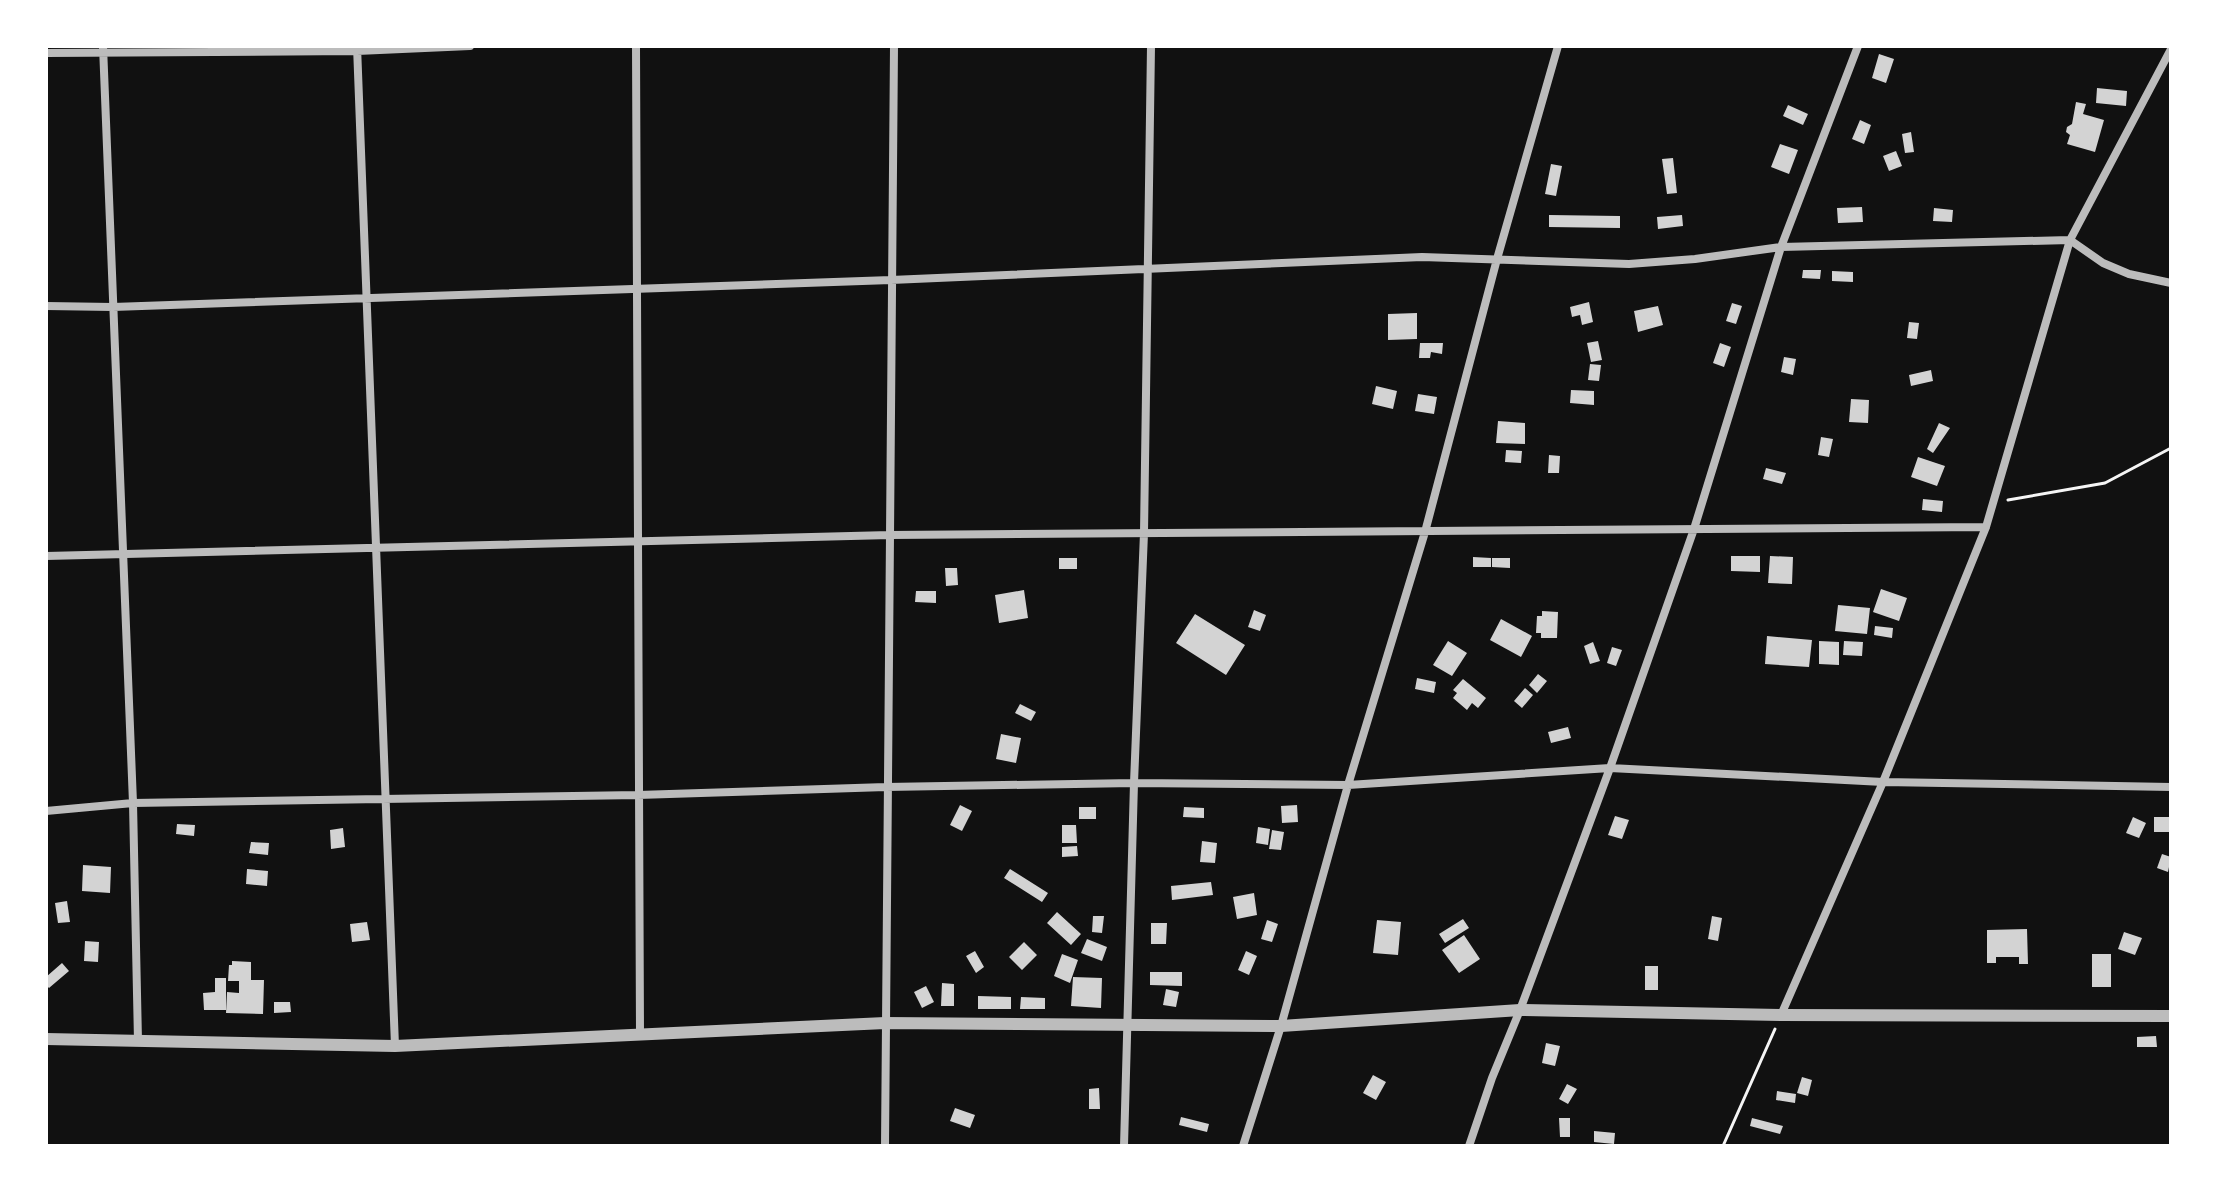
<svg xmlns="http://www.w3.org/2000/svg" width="2217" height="1192" font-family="Barlow,sans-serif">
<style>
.building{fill:#d3d3d3}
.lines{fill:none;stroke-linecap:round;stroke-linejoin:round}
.path{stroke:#f5f5f5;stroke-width:3}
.minor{stroke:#bcbcbc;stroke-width:8}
.tertiary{stroke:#bcbcbc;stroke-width:12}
</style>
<rect width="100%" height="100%" fill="#111"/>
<path class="building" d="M1879,54L1894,59L1886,83L1872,78Z
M2097,88L2127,91L2126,106L2096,103Z
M2076,102L2086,104L2083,114L2104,120L2095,152L2067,144L2070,135L2066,132L2067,127L2072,124Z
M1788,105L1808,114L1803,125L1783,116Z
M1860,120L1871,125L1864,144L1852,139Z
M1911,132L1914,152L1905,153L1902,134Z
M1780,144L1798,150L1789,174L1771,167Z
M1896,151L1902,166L1889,171L1883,156Z
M1673,158L1677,193L1667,194L1662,159Z
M1551,164L1562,166L1556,196L1545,194Z
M1862,207L1863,222L1838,223L1837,208Z
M1934,208L1953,210L1952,222L1933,221Z
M1549,215L1620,216V228L1549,227Z
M1682,215L1683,226L1658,229L1657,217Z
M1803,270H1821L1820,279L1802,278Z
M1832,271L1853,272V282L1832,281Z
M1589,302L1593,322L1582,325L1580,315L1572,317L1570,307Z
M1732,303L1742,306L1736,324L1726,321Z
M1658,306L1663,325L1638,332L1634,311Z
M1417,313V339L1388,340V314Z
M1909,322L1919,323L1917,339L1907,338Z
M1598,341L1602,360L1591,362L1587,343Z
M1420,343H1443L1442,354L1431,352L1430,358H1419Z
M1720,343L1731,347L1724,367L1713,363Z
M1784,357L1796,359L1793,375L1781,372Z
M1590,364L1601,365L1599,381L1588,380Z
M1931,370L1933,381L1911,386L1909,375Z
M1376,386L1397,391L1393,409L1372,404Z
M1571,390L1594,391V405L1570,403Z
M1418,394L1437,397L1434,414L1415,411Z
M1851,399L1869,400L1868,423L1849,422Z
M1498,421L1525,423V444L1496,443Z
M1939,423L1950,428L1933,453L1927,449Z
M1821,437L1833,439L1829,457L1818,455Z
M1506,450L1522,451L1521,463L1505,462Z
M1549,455L1560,456L1559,473H1548Z
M1918,457L1945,466L1937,486L1911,477Z
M1766,468L1786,473L1782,484L1763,479Z
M1923,499L1943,501L1942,512L1922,510Z
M1731,556H1760V572L1731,571Z
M1770,556L1793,557L1792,584L1768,583Z
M1473,557L1491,558V567H1473Z
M1059,558H1077V569H1059Z
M1492,558H1510V568L1492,567Z
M945,568H957L958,585L946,586Z
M1881,589L1907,598L1899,621L1873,612Z
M1024,590L1028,618L999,623L995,595Z
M916,591H936V603L915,602Z
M1838,605L1870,608L1867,634L1835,631Z
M1254,610L1266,615L1260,631L1248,627Z
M1542,611L1558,612L1557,638H1541V633H1536L1537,616H1542Z
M1195,614L1245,645L1226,675L1176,643Z
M1501,619L1532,636L1521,657L1490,640Z
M1875,626L1893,628L1892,638L1874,635Z
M1767,636L1812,640L1809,667L1765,664Z
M1448,641L1467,653L1452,676L1433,665Z
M1819,641L1839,642V665L1819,664Z
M1844,641L1863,642L1862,656L1843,655Z
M1593,642L1600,661L1590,664L1584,646Z
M1612,647L1622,650L1616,666L1607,663Z
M1538,674L1547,681L1537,693L1529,685Z
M1417,678L1436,682L1434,693L1415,689Z
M1463,679L1486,698L1478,708L1472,703L1467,710L1453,698L1457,693L1453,690Z
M1525,688L1533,695L1522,708L1514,701Z
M1020,704L1036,712L1031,721L1015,713Z
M1568,727L1571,738L1551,743L1548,732Z
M1001,734L1021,738L1016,763L996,759Z
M960,805L972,811L962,831L950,825Z
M1297,805L1298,822L1282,823L1281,806Z
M1079,807H1096V819H1079Z
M1184,807L1204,808V818L1183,817Z
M1615,816L1629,820L1622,839L1608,835Z
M2133,817L2146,823L2139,838L2126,833Z
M2154,817H2171V832H2154Z
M177,824L195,825L194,836L176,834Z
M1062,825H1076L1077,843H1062Z
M1258,827L1270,829L1268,845L1256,843Z
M343,828L345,847L331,849L330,830Z
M1272,830L1284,832L1281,850L1269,849Z
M1202,841L1217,843L1215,863L1200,862Z
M251,842L269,843L268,855L249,853Z
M1077,846L1078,856L1062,857V847Z
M2162,854L2171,857L2168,872L2157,868Z
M83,865L111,867L110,893L82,891Z
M247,869L268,871L267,886L246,884Z
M1010,869L1048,893L1042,902L1004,878Z
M1211,882L1213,895L1172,900L1171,886Z
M1254,893L1257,915L1237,919L1233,897Z
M67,901L70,922L58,923L55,903Z
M1057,912L1081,934L1071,945L1047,923Z
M1093,916H1104L1102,933L1092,932Z
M1712,916L1722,918L1718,941L1708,939Z
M1463,919L1469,928L1445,943L1439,934Z
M1267,920L1278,924L1272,942L1261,939Z
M1377,920L1401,922L1398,955L1373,953Z
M367,922L370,940L352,942L350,924Z
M1151,923H1167L1166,944H1151Z
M2027,929L2028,964H2019V957H1996V963H1987V930Z
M2124,932L2142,938L2135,955L2118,949Z
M1464,935L1480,959L1459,973L1442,950Z
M1087,939L1107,947L1102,961L1081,953Z
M85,941L99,942L98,962L84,961Z
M1024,942L1037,955L1022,970L1009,957Z
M975,951L984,967L976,973L966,956Z
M1246,951L1257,956L1249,975L1238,970Z
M1062,954L1078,960L1070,983L1054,976Z
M2092,954H2111V987H2092Z
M232,961L251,962V980H264L263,1014L226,1013L227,992L239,993V981H228L229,965H232Z
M62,963L69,971L49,988L46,985V977Z
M1645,966H1658V990H1645Z
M1150,972H1182V986L1150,985Z
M1073,977L1102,978L1101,1008L1071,1006Z
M215,978H226V1010H204L203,993L215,992Z
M942,983L954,984V1006H941Z
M926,986L934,1002L922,1008L914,992Z
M1166,989L1179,992L1176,1007L1163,1005Z
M978,996L1011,997V1009H978Z
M1021,997L1045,998V1009H1020Z
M274,1002H290L291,1012L274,1013Z
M2156,1036L2157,1047H2137V1037Z
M1546,1043L1560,1046L1555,1066L1542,1063Z
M1373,1075L1386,1082L1376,1100L1363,1093Z
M1802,1077L1812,1080L1808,1096L1797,1093Z
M1567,1084L1577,1089L1568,1104L1559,1099Z
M1099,1088L1100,1109H1089V1089Z
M1777,1091L1796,1094L1795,1103L1776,1100Z
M955,1108L975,1115L970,1128L950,1121Z
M1181,1117L1209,1124L1207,1132L1179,1125Z
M1559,1118H1570V1137H1560Z
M1752,1118L1783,1126L1780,1134L1750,1126Z
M1594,1131L1615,1133L1614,1144L1594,1142Z"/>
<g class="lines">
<path class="path" d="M2008,500L2105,483L2171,448
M1723,1146L1775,1029"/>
<path class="minor" d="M103,46L133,803L138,1041
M357,46L395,1046
M636,46L640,1033
M46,53L357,51L470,46
M46,306L113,307L891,280L1422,257L1629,264L1695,259L1781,247L2070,240L2103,263L2129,274L2171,283
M46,556L890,535L1986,527
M46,811L133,803L638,795L886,787L1134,783L1348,785L1610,768L1883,782L2171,787
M1781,1015L1883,782L1986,527L2070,240L2171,49
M885,1146L894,46
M1124,1146L1134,783L1144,533L1151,46
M1243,1146L1281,1026L1348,785L1425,532L1497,259L1558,46
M1469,1146L1492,1078L1520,1010L1610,768L1694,529L1781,247L1858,46"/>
<path class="tertiary" d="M46,1039L395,1046L885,1023L1281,1026L1520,1010L1781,1015L2171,1016"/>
</g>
<rect width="2217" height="1192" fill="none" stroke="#ffffff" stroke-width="96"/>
</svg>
